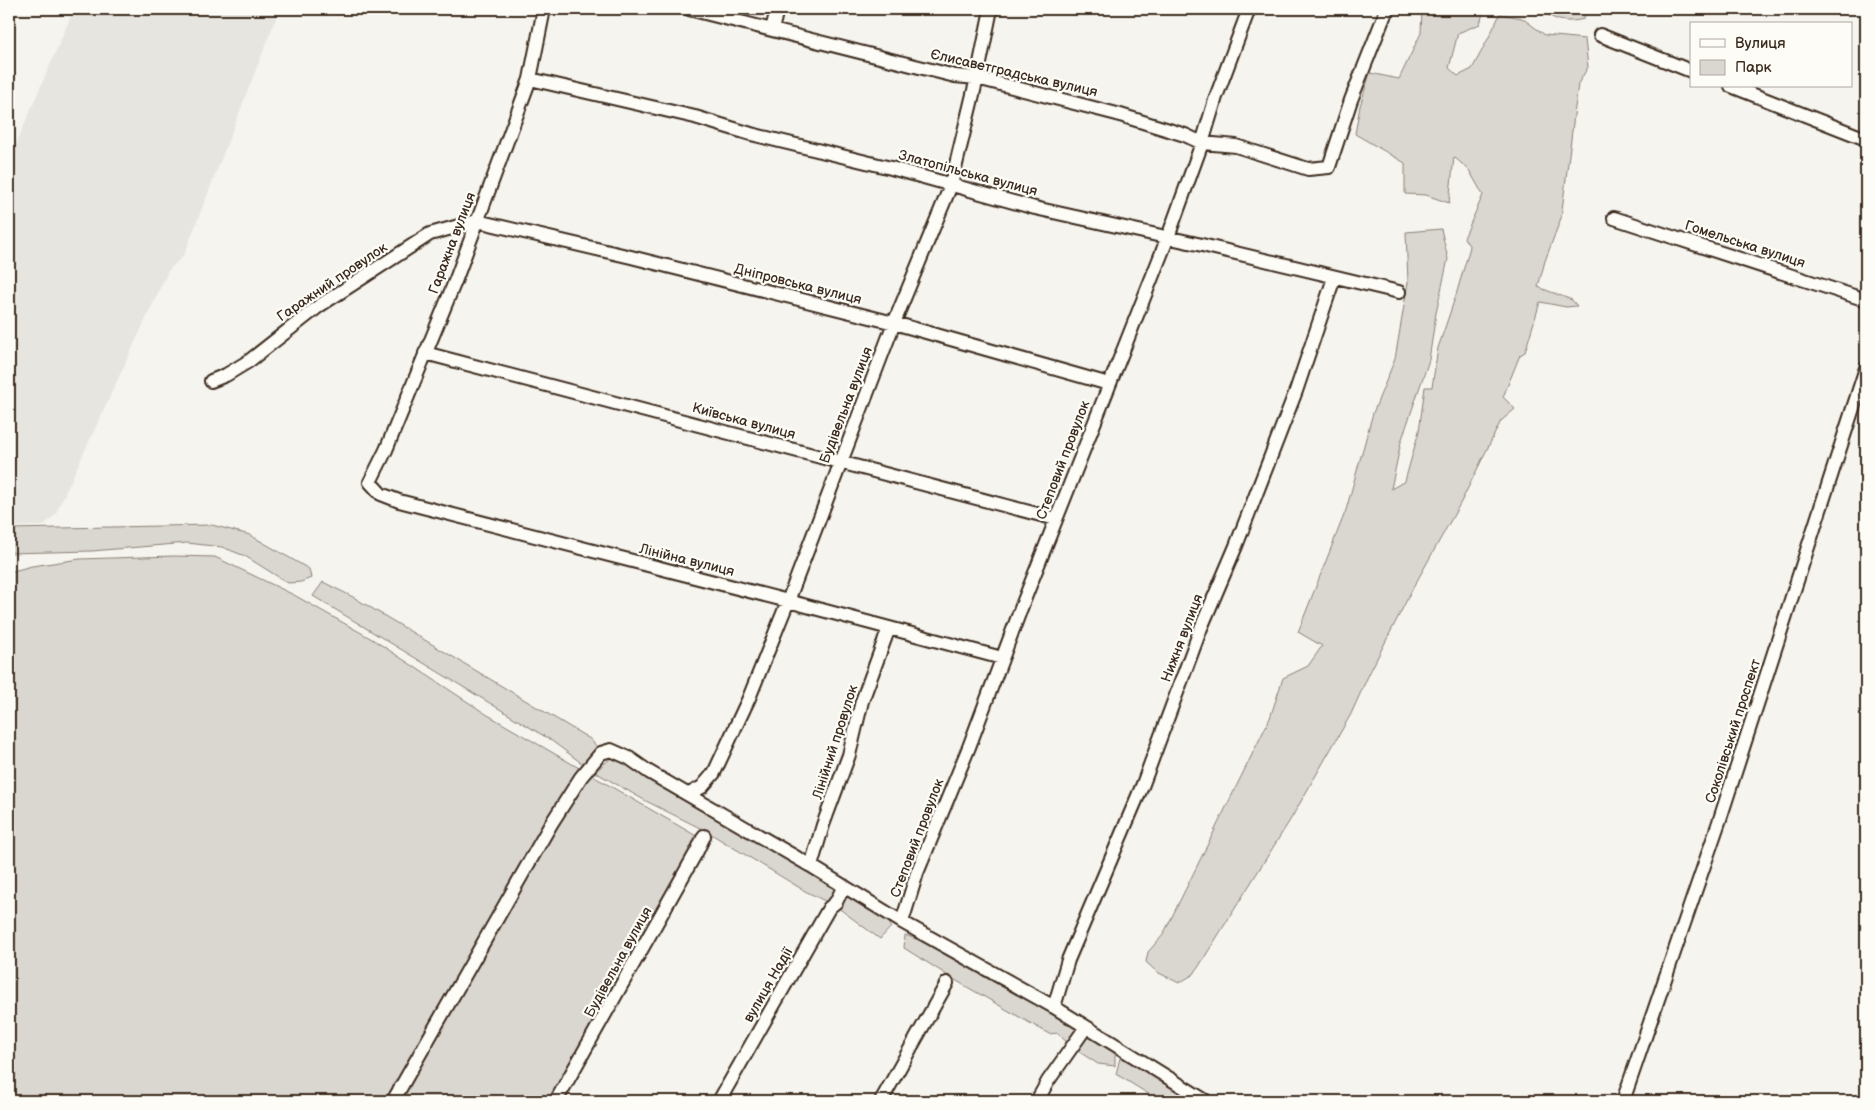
<svg xmlns="http://www.w3.org/2000/svg" width="1875" height="1110" font-family="'Balsamiq Sans',sans-serif">
<style>
.built{fill:#e7e5df}
.green{fill:#dad6d0;stroke:#8a8077}
.lines{fill:none;stroke-linecap:round;stroke-linejoin:round}
.minor-casing{stroke:#3b2a1e;stroke-width:16}
.minor{stroke:#fdfcf7;stroke-width:12}
.labels{text-anchor:middle;dominant-baseline:central;stroke-width:4.5;stroke-linejoin:round;paint-order:stroke}
.street-label{font-size:14px;fill:#3b2a1e;stroke:#fdfcf7}
</style>
<rect width="100%" height="100%" fill="#f5f4ee"/>
<filter id="ink" filterUnits="userSpaceOnUse"><feTurbulence type="fractalNoise" baseFrequency=".02" numOctaves="2"/><feDisplacementMap in="SourceGraphic" scale="10" xChannelSelector="R" yChannelSelector="G"/><feConvolveMatrix kernelMatrix="1 2 1 2 8 2 1 2 1" color-interpolation-filters="sRGB"/></filter>
<g filter="url(#ink)">
<path class="built" d="M74,9H272L276,18L184,255L168,271L55,515L43,526L9,527V141L16,144Z"/>
<path class="green" d="M1422,9H1455L1483,13L1480,24L1458,33L1449,68L1458,76L1472,69L1488,39L1500,14L1522,18L1545,35L1585,39L1588,67L1578,84L1561,218L1545,261L1538,287L1572,300L1577,306L1566,307L1540,302L1525,352L1520,355L1503,397L1515,409L1501,421L1461,502L1413,588L1369,674L1351,714L1292,817L1194,974L1179,983L1157,972L1146,962L1148,952L1163,935L1270,718L1283,678L1308,666L1322,646L1298,632L1346,510L1373,413L1395,359L1408,282L1406,232L1441,229L1448,259L1436,313L1429,360L1401,442L1391,489L1405,481L1419,431L1425,387H1432L1438,348L1456,295L1470,247L1464,238L1483,195L1469,170L1454,157L1449,203L1426,195L1405,194V163L1355,134L1360,106L1370,73L1399,79L1421,33Z
M1541,9H1586L1584,19C1567,23 1554,22 1541,9Z
M212,525L250,535L309,569L311,578L301,582L288,583L245,556L222,547L187,543L92,551L9,553V529Z
M174,556L215,557L294,595L372,639L486,714L698,837L548,1101H9V572L32,566L80,559Z
M323,582L353,597L590,739L598,748L589,760L583,764L549,739L313,596Z
M612,757L626,762L887,917L891,927L880,939L837,907L805,891L706,831L646,801L595,772Z
M905,935L939,947L1115,1048V1066L1098,1064L1070,1046L1058,1033L1049,1034L955,980L904,948Z
M1120,1058L1144,1068L1195,1101H1160L1116,1074Z"/>
<g class="lines">
<g class="minor-casing">
<path id="minor" d="M544,9L530,79L456,279L386,450L370,482L381,494L399,501L788,601L1002,658
M689,9L955,76L977,78L1117,114L1185,135L1202,143L1236,146L1308,169L1329,167L1351,100L1387,9
M772,30L777,9
M1600,35L1691,71
M530,79L695,117L751,134L891,168L1035,208L1202,245L1399,292
M1731,86L1866,139
M1614,218L1866,300
M425,353L1056,519
M211,381L226,375L249,361L319,306L430,234L477,221L631,257L894,323L1109,384
M689,794L702,787L714,773L749,698L788,601L894,323L951,185L977,78L991,9
M811,866L823,825L849,755L862,701L889,628
M902,922L917,873L969,747L1023,603L1168,237L1202,143L1216,97L1249,9
M1054,1007L1068,960L1143,784L1201,628L1236,546L1296,391L1334,278
M393,1101L551,824L581,777L601,753L611,750L629,758L649,772L811,866L902,922L1054,1007L1206,1101
M556,1101L697,851L704,836
M719,1101L829,908L836,902L844,886
M881,1101L947,983
M1037,1101L1048,1081L1086,1027
M1623,1101L1720,819L1866,368"/>
</g>
<use href="#minor" class="minor"/>
</g>
</g>
<g class="labels">
<g class="street-label">
<text transform="translate(1014 73) rotate(13)">Єлисаветградська вулиця</text>
<text transform="translate(968 173) rotate(15)">Златопільська вулиця</text>
<text transform="translate(452 243) rotate(-69)">Гаражна вулиця</text>
<text transform="translate(1745 244) rotate(18)">Гомельська вулиця</text>
<text transform="translate(332 282) rotate(-34)">Гаражний провулок</text>
<text transform="translate(798 284) rotate(14)">Дніпровська вулиця</text>
<text transform="translate(846 405) rotate(-69)">Будівельна вулиця</text>
<text transform="translate(744 421) rotate(15)">Київська вулиця</text>
<text transform="translate(1063 460) rotate(-69)">Степовий провулок</text>
<text transform="translate(687 560) rotate(14)">Лінійна вулиця</text>
<text transform="translate(1182 638) rotate(-69)">Нижня вулиця</text>
<text transform="translate(1733 731) rotate(-72)">Соколівський проспект</text>
<text transform="translate(835 742) rotate(-72)">Лінійний провулок</text>
<text transform="translate(917 838) rotate(-69)">Степовий провулок</text>
<text transform="translate(618 962) rotate(-61)">Будівельна вулиця</text>
<text transform="translate(768 985) rotate(-60)">вулиця Надії</text>
</g>
</g>
<rect width="1875" height="1110" fill="none" stroke="#fdfcf7" stroke-width="30"/>
<rect x="15" y="15" width="1845" height="1080" fill="none" stroke="#3b2a1e" stroke-width="2" filter="url(#ink)"/>
<rect x="1690" y="22" width="162" height="65" fill="#fdfcf7" stroke="#afa8a0"/>
<rect x="1700" y="39" width="25" height="8" fill="#fdfcf7" stroke="#afa8a0"/>
<text x="1735" y="48" font-size="15" fill="#3b2a1e">Вулиця</text>
<rect x="1700" y="60" width="25" height="15" fill="#dad6d0" stroke="#afa8a0"/>
<text x="1735" y="72" font-size="15" fill="#3b2a1e">Парк</text>
</svg>
